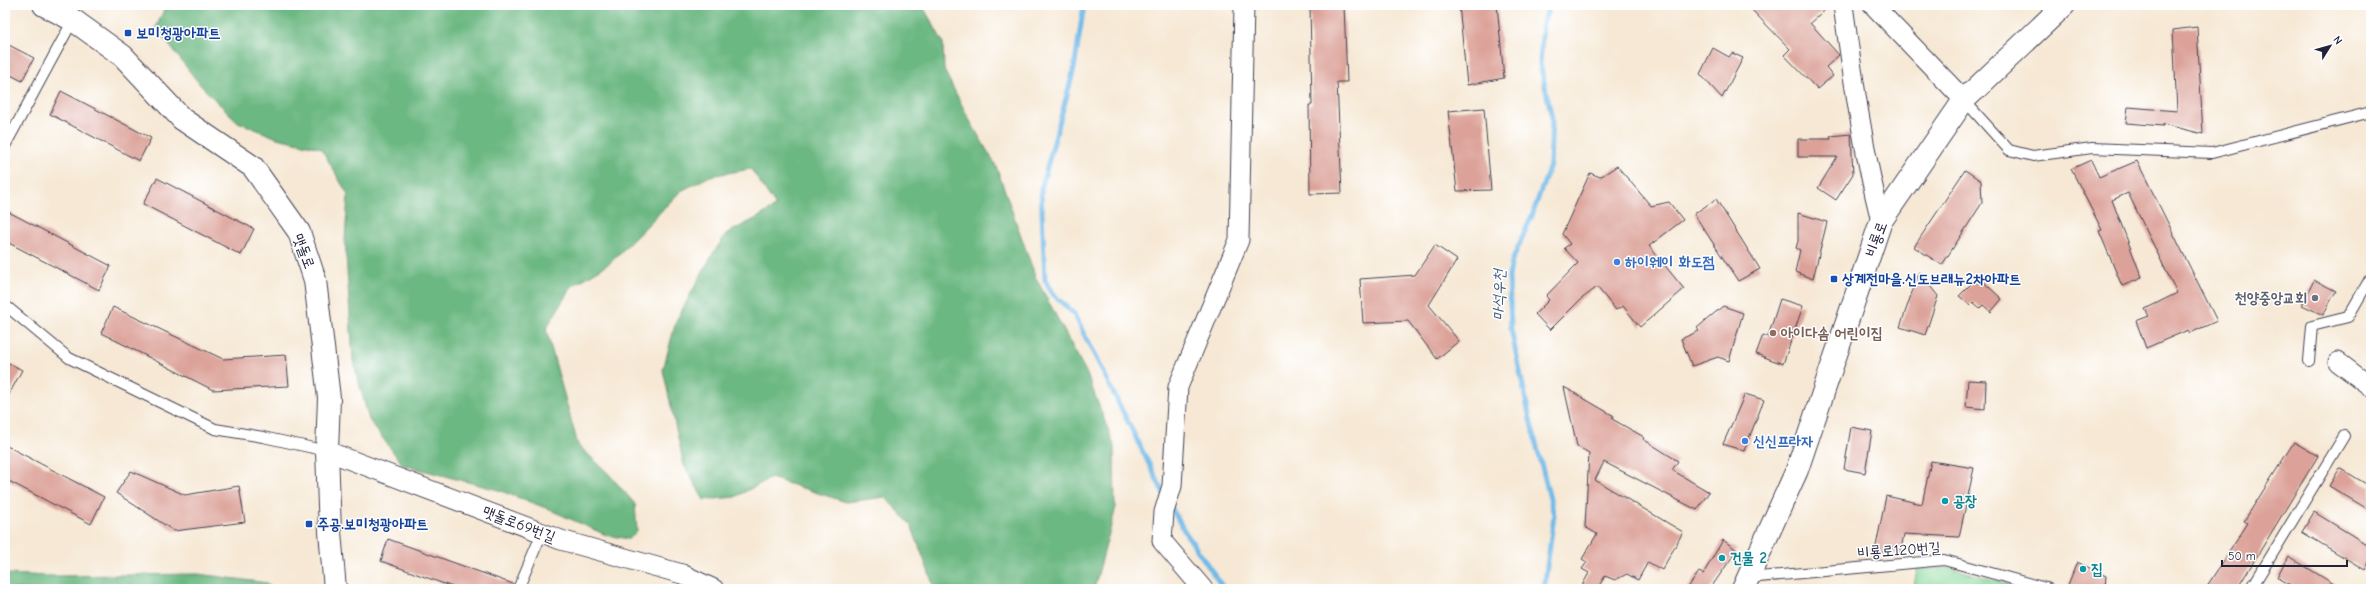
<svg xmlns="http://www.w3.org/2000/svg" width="2376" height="594" font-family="'Comic Neue','Poor Story',sans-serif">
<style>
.green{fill:#86d89a;stroke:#547d6a}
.forest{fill:#6cb882;stroke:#476d5e}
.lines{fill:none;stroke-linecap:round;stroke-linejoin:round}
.stream{stroke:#71bae9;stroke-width:5}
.building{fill:#dca299}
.service-casing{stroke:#424052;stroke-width:12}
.minor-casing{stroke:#424052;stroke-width:21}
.tertiary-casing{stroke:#424052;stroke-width:24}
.secondary-casing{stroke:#424052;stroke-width:24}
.service{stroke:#fff;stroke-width:10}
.minor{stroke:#fff;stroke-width:19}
.tertiary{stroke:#fff;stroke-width:22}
.secondary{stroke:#fff;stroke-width:22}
.transit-dot{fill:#1a4fb4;stroke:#fff;stroke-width:1.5}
.shop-dot{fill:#3f7fe0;stroke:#fff;stroke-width:1.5}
.worship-dot{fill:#6b7280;stroke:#fff;stroke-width:1.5}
.education-dot{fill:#8d6e63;stroke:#fff;stroke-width:1.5}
.culture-dot{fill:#0f9aa8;stroke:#fff;stroke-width:1.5}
.labels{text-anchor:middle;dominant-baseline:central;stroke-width:3;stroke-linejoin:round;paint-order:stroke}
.transit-label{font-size:15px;font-weight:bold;fill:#164399;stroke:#fff;text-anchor:start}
.street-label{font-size:15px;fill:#22223b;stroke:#fff}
.shop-label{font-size:15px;font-weight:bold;fill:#366cbe;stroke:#fff;text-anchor:start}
.worship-label{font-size:15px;font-weight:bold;fill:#5b616d;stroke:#fff;text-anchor:end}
.education-label{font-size:15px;font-weight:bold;fill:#785e54;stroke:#fff;text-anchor:start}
.culture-label{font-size:15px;font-weight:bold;fill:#0d838f;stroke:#fff;text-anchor:start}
.water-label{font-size:16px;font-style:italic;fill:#425f81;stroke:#fff}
</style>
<rect width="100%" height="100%" fill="#fff"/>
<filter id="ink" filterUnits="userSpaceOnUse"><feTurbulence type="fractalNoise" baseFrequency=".025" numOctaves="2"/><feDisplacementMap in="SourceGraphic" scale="8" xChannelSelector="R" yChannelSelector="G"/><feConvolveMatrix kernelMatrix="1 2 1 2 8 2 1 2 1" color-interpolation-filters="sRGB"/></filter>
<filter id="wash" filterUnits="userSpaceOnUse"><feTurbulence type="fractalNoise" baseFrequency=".012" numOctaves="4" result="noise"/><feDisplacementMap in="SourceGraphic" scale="16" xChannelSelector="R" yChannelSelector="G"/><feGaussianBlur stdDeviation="0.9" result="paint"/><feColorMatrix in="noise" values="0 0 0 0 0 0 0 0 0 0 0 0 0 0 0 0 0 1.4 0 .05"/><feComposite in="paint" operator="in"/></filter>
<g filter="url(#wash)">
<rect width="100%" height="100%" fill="#f6e8d4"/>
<path class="green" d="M1951,568L2027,589H1977L1962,585L1914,587L1917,569Z"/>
<path class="forest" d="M166,5H922L943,42L944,70L970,121L996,166L1036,278L1086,372L1114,445L1115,511L1094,589H930L933,584L911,525L885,497L846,502L771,478L735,497L704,500L684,465L663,370L676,321L712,255L727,233L757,218L776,206L751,169L710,176L681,191L610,263L571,287L546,329L578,445L608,473L635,504L637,531L629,539L606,535L546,508L498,490L403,465L369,420L353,360L345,240L348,195L321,148L277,138L238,122L201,86L156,28Z
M5,574L53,576L198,574L268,583L273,589H5Z"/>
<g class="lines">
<path class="stream" d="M1084,5L1074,69L1041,189L1045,280L1053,294L1074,314L1164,494
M1171,507L1185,532L1224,589
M1544,589L1554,515L1530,419L1511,329L1509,276L1512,261L1533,213L1550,165L1552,118L1540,64L1543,23L1550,5"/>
</g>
<g id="blocks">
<path class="building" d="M1310,5H1344L1347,82H1337L1342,193L1310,194L1309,105H1312Z
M1459,5H1497L1504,78L1467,85Z
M1747,5H1830L1810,23L1839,55L1826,67L1833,76L1817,89L1784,55L1790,49Z
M2197,27L2203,134L2163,124V126L2126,123L2128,107L2177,111L2173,30Z
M5,43L34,58L22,81L5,72Z
M1713,48L1729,57L1732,53L1743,58L1722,98L1700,74Z
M61,91L151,138L139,161L50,114Z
M1484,108L1491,190L1457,191L1448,111Z
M1851,134L1853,174L1836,200L1818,188L1837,157H1798V139H1831L1830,136Z
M2091,160L2099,177L2137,161L2217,321L2190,333L2188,330L2146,348L2136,321L2149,316L2145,309L2177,293L2128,193L2112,200L2142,278L2122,286L2099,231L2102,230L2071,169Z
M1617,166L1651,206L1669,202L1683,220L1649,246L1684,289L1640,327L1623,306L1616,310L1597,287L1580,300L1550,330L1535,314L1549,300L1546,296L1578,263L1564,248L1570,244L1562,234L1590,173L1600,177Z
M1965,170L1981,181L1982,203L1942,265L1914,247Z
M157,178L254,229L241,255L143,204Z
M1716,199L1760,269L1738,281L1694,214Z
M5,210L111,266L99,290L5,241Z
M1798,213L1827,222L1813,279L1795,272L1800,250L1796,248L1798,241Z
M1435,245L1457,260L1429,305L1459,341L1437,359L1408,321L1363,323L1360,279L1415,275Z
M1919,272L1938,296L1925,335L1900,327Z
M1978,277L2002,299L1991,312L1983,305L1980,308L1973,302L1970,305L1959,296Z
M2314,280L2336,291L2323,315L2302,305Z
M1780,299L1803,306L1783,364L1756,354L1763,335L1768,337Z
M1723,306L1743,313L1729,361L1718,357L1692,366L1681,339L1699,331L1697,328Z
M113,307L223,359L286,355L289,386L213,390L101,333Z
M5,361L22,370L5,402Z
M1968,380L1986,381L1985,409L1966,407Z
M1564,387L1614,416L1612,419L1644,437L1643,439L1678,461L1672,470L1709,492L1697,510L1604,462L1595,480L1683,532L1662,570L1648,562L1638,580L1627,574L1615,580L1605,576L1597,589H1580L1589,573L1582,569L1587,562L1582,559L1597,534L1585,527L1589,453L1577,446Z
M1745,394L1764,400L1744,451L1723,444Z
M1851,427L1872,431L1865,473L1844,469Z
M2294,442L2318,456L2237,589H2205L2248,523L2244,521Z
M5,445L104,497L91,524L5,479Z
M1931,461L1974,468L1959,537L1904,534L1900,555L1875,551L1886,496L1922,504Z
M2340,468L2371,487V511L2329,486Z
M131,471L185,495L239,486L245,522L174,531L116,493Z
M2314,512L2371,547V558L2365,570L2302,532Z
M388,539L513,584L512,589H458L381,561Z
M1723,540L1737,550L1710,589H1687L1699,572L1703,574Z
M2288,556L2342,589H2297L2277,577Z
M2077,562L2106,576L2105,589H2083L2068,585Z"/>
</g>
</g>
<g filter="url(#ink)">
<use href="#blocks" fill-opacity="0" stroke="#424052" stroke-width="1"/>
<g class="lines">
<g class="service-casing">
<path id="service" d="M1964,100L2009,150L2033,156L2092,148L2212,153L2371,112
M5,146L73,20
M5,305L69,358L215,429L263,437L327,451
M2309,361L2312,326L2348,317L2371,277
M1748,578L1944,560L2049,589
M518,589L542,533
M2251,589L2344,436"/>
</g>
<g class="minor-casing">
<path id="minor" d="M1843,5C1853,78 1863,150 1881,221
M1873,5L1964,100
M2338,362L2371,387
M327,451L561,540L682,574L714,589
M1203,589L1162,541L1164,512L1172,486L1178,387L1239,240L1244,5"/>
</g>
<g class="tertiary-casing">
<path id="tertiary" d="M44,5L73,20L123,56L182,119L253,167L299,232L315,280L329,398L327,451L330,532L335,589"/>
</g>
<g class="secondary-casing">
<path id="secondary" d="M1743,589L1797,470L1881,221L1964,100L2064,5"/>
</g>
<use href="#service" class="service"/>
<use href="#minor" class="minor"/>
<use href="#tertiary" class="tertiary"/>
<use href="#secondary" class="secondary"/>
</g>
</g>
<g class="transit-dot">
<rect x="124" y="29" width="8" height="8" rx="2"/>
<rect x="1830" y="275" width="8" height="8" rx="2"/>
<rect x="305" y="520" width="8" height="8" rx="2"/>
</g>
<g class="shop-dot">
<circle cx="1617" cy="262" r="4"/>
<circle cx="1745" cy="441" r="4"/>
</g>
<circle class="worship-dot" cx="2315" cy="298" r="4"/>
<circle class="education-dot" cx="1773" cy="333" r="4"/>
<g class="culture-dot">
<circle cx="1945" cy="501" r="4"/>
<circle cx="1722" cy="558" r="4"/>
<circle cx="2083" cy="569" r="4"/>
</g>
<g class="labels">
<g class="transit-label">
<text x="136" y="33">보미청광아파트</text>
<text x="1842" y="279">상계전마을.신도브래뉴2차아파트</text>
<text x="317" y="524">주공.보미청광아파트</text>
</g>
<g class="street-label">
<text transform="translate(1876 239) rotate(-69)">비룡로</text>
<text transform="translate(304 251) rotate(69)">맷돌로</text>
<text transform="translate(519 524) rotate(21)">맷돌로69번길</text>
<text transform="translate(1899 550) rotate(-4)">비룡로120번길</text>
</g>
<g class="shop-label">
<text x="1625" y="262">하이웨이 화도점</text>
<text x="1753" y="441">신신프라자</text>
</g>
<g class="worship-label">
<text x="2307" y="298">천양중앙교회</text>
</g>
<g class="education-label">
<text x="1781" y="333">아이다솜 어린이집</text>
</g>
<g class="culture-label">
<text x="1953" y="501">공장</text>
<text x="1730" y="558">건물 2</text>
<text x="2091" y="569">집</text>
</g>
<g class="water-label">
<text transform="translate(1499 295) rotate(-89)">마석우천</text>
</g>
</g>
<rect width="2376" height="594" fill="none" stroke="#fff" stroke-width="20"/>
<g transform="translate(2330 46) rotate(53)" stroke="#ffffff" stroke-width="3" paint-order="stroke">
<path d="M0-3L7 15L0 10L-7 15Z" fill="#22223b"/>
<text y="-6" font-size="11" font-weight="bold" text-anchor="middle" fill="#22223b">N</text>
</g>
<path d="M2222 560v6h125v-6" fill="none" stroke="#22223b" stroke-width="2"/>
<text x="2228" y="560" font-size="12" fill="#22223b" stroke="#ffffff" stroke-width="3" paint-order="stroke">50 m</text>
</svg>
